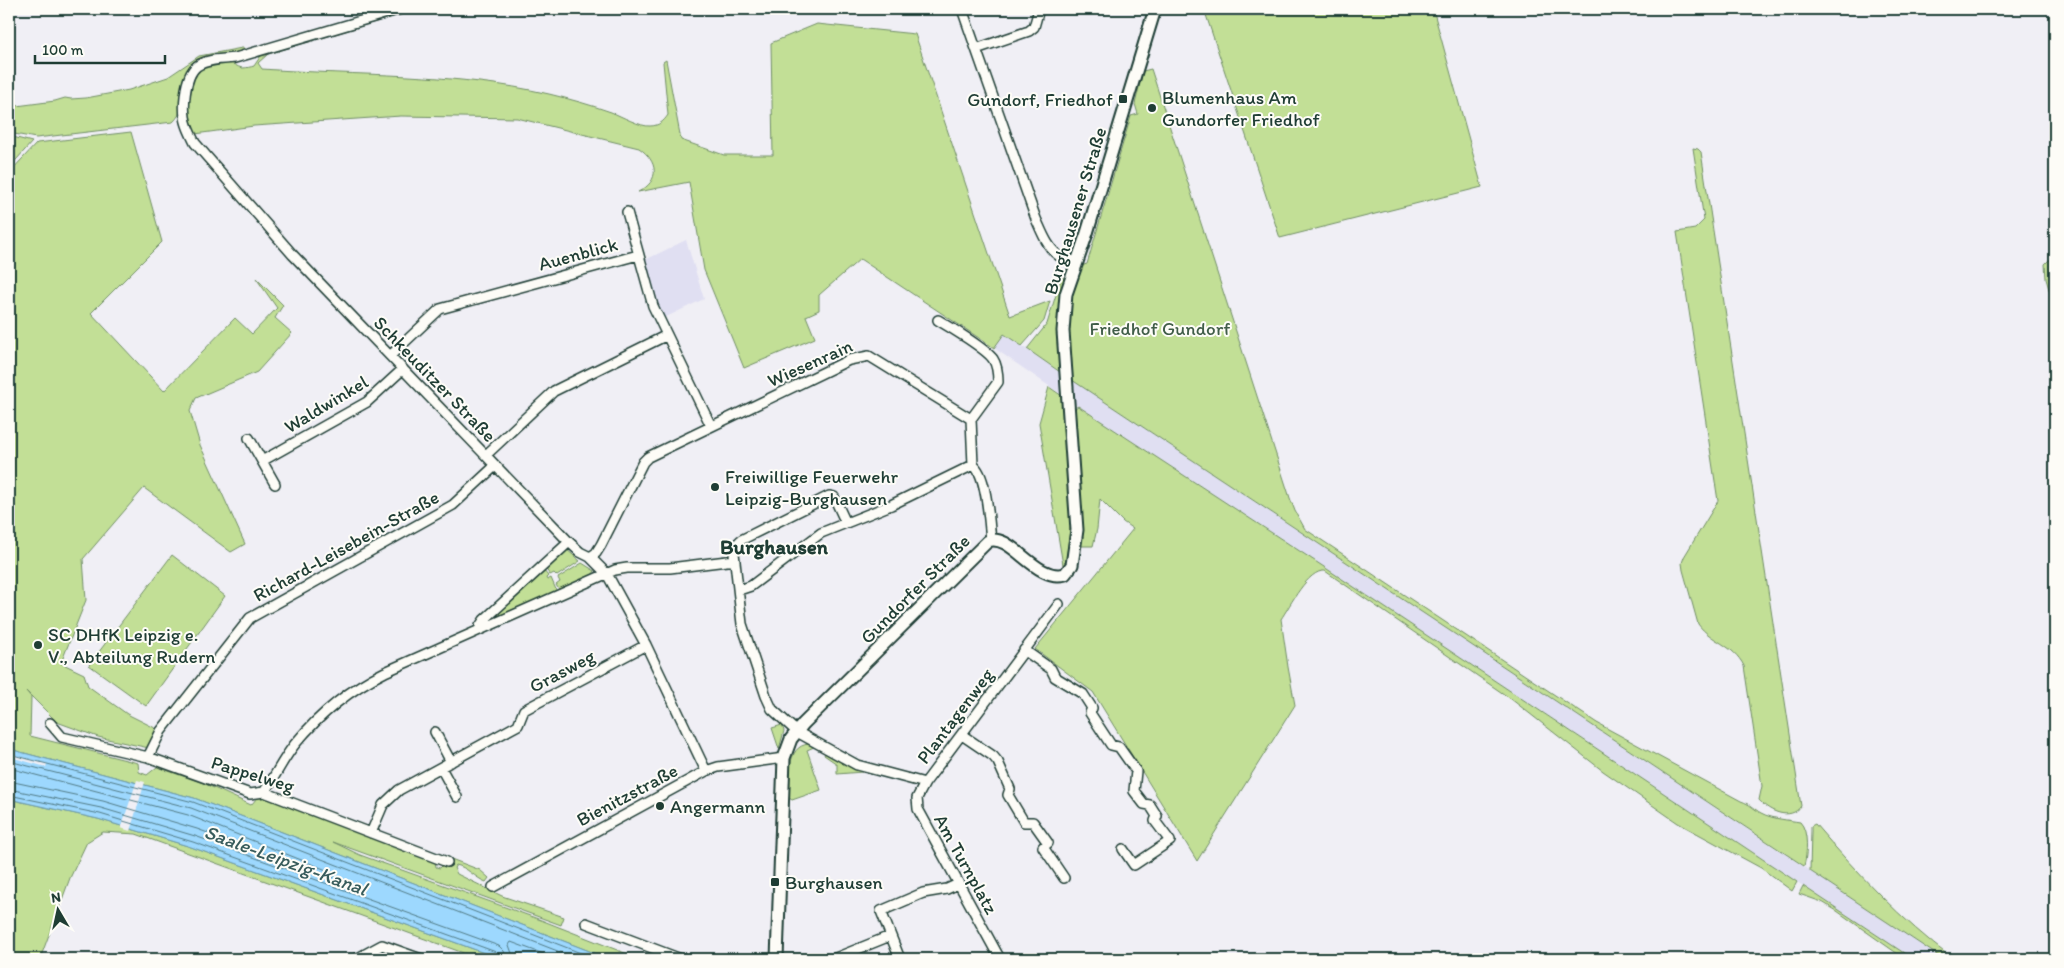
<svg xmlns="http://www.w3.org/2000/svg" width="2064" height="968" font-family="Itim,sans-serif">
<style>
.built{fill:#e0dff2}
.green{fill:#c2df96;stroke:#708e65}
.water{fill:#9dd8fe;stroke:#6b9aad}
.pier{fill:#f0eff5}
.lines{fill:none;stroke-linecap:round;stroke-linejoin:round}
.shore{stroke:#517b85;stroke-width:1}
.minor-casing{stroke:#1f3d34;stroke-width:12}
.tertiary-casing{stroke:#1f3d34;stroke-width:15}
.minor{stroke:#fdfcf7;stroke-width:9}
.tertiary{stroke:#fdfcf7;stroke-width:11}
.poi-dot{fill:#1f3d34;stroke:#fdfcf7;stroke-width:2}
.labels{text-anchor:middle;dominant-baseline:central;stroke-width:4;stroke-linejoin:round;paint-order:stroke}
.poi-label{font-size:19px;fill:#1f3d34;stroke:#fdfcf7;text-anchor:start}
.street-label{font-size:19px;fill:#1f3d34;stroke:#fdfcf7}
.park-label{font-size:19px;fill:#405d48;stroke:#fdfcf7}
.water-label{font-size:20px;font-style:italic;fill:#385c5c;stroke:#fdfcf7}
.quarter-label{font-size:21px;font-weight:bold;fill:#1f3d34;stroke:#fdfcf7}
</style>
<rect width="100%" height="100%" fill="#f0eff5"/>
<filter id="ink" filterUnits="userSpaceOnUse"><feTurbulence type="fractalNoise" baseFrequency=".02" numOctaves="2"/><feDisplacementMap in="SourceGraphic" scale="10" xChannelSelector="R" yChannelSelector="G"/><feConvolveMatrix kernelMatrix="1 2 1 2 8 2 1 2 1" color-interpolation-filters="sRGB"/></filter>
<g filter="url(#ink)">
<path class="built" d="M686,240L704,299L664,318L654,297L643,261Z
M1004,334L1060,372L1061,376L1072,384V380L1943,959H1913L1324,567L1078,406L994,348Z"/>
<path class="green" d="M411,9H419L268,54L258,63L262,69C358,76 455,72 549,94C570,99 591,105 611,112C621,116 641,127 650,126C659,126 664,121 668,115L663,62L666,60L681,140L724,155H773L771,43L817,24L915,34L1010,316L1050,301L1044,321L1022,346L1004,334L994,348L860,259L819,295V310L806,316L815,338L744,368L704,270L689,182L638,192C661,181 658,161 639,148L517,118L401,116L254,126L195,134C185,102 182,60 228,62C233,63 237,67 242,68C246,68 251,67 254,66L262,54Z
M1204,9H1433L1482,187L1280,238Z
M242,48H244L245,52C233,54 213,55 203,60C169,79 193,104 173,122L36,138L9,133V107L55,101L65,98L71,99L86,98L129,90L168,77L199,56Z
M1151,69L1290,498L1295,511L1305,529L1597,723L1741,801C1750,804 1754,809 1761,813C1772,819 1788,820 1800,822C1809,831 1807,855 1804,866L1072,380L1068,322L1071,294L1081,266L1087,264L1131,116L1138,114L1135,104L1143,71Z
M131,132L162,242L91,313L164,391L235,318L252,334L277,308L256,278L283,305L275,318L292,333L257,372L196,398L190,411L200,445L245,544L231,552L144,488L83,559L86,600L61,663L84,674L88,686L127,714L161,731L149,748L98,737L57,722L26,691L31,697L30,736L138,763L139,772L147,775L157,767L203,783L251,805L257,798L265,797L435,861L436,867L440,868L444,864L449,865L451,859L480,870L489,878L486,882C475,878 467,867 456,865L454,868L457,874L502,896L564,917L561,925L333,842L360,855L541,920L640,959H610L194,798L9,749V173L37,143Z
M9,136L32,142L9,168Z
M1693,148L1698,149L1701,152L1801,806C1791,821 1769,812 1759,800L1762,786L1744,666C1733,644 1711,642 1698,624L1683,570L1682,563L1684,557L1718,501L1677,232L1695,229L1704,220Z
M2055,259V309L2046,279L2045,264L2049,260Z
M1062,275L1064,280L1057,321L1060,372L1027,349L1047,324Z
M1049,387L1062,396L1071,521L1066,561L1063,565L1039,423Z
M1078,406L1324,567L1797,882L1792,891L1761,868L1678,823L1603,771L1511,699L1325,571C1308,569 1290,606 1281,619L1288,667L1295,705L1197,861L1093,692L1035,649L1133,529L1123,522L1100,499L1097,529L1093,546H1081L1083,526L1075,408Z
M566,549L580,561L557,576L554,573L550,575L545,568Z
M172,555L225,596L146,706L89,665Z
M582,563L595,571L590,578L560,591L556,585L560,582L558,578Z
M543,570L548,576L546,578L547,580L551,578L557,592L497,617L495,614Z
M782,725L784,731L779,749L772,728Z
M809,744L814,747L807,750L821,790L792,800L789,798C790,780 785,746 809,744Z
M825,753L862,772L837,774V764L824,755Z
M9,799L98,819L191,847L501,959H480L136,834L103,832L87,842L70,878L40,959H9Z
M1815,824C1857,873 1901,920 1953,959H1943L1810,871L1811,831V826Z
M1803,886L1913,959H1905L1837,911L1822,902L1799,894Z"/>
<path class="water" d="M9,749L194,798L610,959H501L191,847L98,819L9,799Z"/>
<path class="pier" d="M15,755L47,764L46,767L14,758Z
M137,780L145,782L130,831L121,828Z"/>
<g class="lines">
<path class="shore" d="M9,754L193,802L596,959
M9,761L191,808L578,959
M9,768L188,815L334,873L335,876L332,878L197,829L103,801L9,781
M9,789L101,808L195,836L499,946L504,951L506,959
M9,795L100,814L193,842L496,952L499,955L500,959
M514,959L509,945L511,942L557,959"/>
<g class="minor-casing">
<path id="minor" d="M401,9L235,58C223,59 207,59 197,66C184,76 182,111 187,125C189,131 192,137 195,143L293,255L569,542L580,552L590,557L607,574L646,645L706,771
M962,9L1036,219C1042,232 1048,250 1061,257C1065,260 1072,260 1077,262
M976,49L1029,31L1034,27L1039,9
M627,212L653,306L711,426
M938,320C950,327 986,349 993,359C997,365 998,376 998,382L971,419
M390,356L440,309L638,255
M249,438L275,484
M486,455L554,391L667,335
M262,461L367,402L403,369
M846,523L834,497L829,496L741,540L737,544L734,553L742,624L766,696L772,709L797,732L857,765L925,783L1059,604
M590,557L596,553L601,545L643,462L648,457L849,360L869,356L971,419L973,465C987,474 989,523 991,540
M739,590L751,586L821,533L891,505L973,465
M481,629L480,626L484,620L569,542
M1024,650L1051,669L1055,677L1083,694L1092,708L1090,713L1111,745L1119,747L1136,771L1134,791L1144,804L1150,805L1157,816L1155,821L1170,841L1134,865L1123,849
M50,723L62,737L148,757L250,794L264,792L447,862
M435,732L451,762
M962,735L993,756L998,762L1010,789L1008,795L1024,822H1033L1048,843L1043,847L1064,878
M148,757L161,731L250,618L453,505L495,466
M441,768L457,797
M925,783L917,798L918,809L1000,959
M264,792C275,777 283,759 295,744C320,714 350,689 385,672L615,570L627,568H670L735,560
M371,833L383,805L399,790L518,725L524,710L646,645
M493,887L706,771L718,767L784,758
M586,923L681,959
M356,959L382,945L421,959
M833,959L890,936
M900,959L881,911L923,893L947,889L958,884"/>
</g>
<g class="tertiary-casing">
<path id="tertiary" d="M777,959L784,758L791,739L803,724L988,541C1011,532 1036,583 1065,574L1072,565L1077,530L1063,331L1066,294L1087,233L1155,9"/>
</g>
<use href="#minor" class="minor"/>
<use href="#tertiary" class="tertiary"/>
</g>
</g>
<g class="poi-dot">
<rect x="1118" y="94" width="10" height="10" rx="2.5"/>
<circle cx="1152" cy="108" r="5"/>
<circle cx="715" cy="487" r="5"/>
<circle cx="38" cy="645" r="5"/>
<circle cx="660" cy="806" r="5"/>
<rect x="770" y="877" width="10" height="10" rx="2.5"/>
</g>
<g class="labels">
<g class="poi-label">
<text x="1162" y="97">Blumenhaus Am<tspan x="1162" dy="22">Gundorfer Friedhof</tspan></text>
<text x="1113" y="99" text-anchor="end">Gundorf, Friedhof</text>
<text x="725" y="476">Freiwillige Feuerwehr<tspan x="725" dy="22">Leipzig-Burghausen</tspan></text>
<text x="48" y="634">SC DHfK Leipzig e.<tspan x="48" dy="22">V., Abteilung Rudern</tspan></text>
<text x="670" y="806">Angermann</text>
<text x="785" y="882">Burghausen</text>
</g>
<g class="street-label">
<text transform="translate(1075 211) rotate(-73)">Burghausener Straße</text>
<text transform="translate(578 254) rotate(-15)">Auenblick</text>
<text transform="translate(810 363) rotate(-24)">Wiesenrain</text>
<text transform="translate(435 379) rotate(46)">Schkeuditzer Straße</text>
<text transform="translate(326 404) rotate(-31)">Waldwinkel</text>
<text transform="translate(346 546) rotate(-29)">Richard-Leisebein-Straße</text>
<text transform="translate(915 589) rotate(-45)">Gundorfer Straße</text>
<text transform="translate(562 671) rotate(-28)">Grasweg</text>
<text transform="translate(955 716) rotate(-53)">Plantagenweg</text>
<text transform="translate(253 774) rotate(17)">Pappelweg</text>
<text transform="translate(627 795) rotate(-28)">Bienitzstraße</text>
<text transform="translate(966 864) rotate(61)">Am Turnplatz</text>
</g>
<g class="park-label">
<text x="1160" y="328">Friedhof Gundorf</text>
</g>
<g class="water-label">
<text transform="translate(286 860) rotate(20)">Saale-Leipzig-Kanal</text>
</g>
<g class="quarter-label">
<text x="774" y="546">Burghausen</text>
</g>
</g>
<rect width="2064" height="968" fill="none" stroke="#fdfcf7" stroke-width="30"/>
<rect x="15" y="15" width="2034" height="938" fill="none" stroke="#1f3d34" stroke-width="2" filter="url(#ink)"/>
<g transform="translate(58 910) rotate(351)" stroke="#fdfcf7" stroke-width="4" paint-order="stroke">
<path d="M0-4L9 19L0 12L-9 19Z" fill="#1f3d34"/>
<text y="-8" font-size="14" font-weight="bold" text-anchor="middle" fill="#1f3d34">N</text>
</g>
<path d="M35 55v8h130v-8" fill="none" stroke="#1f3d34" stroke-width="2.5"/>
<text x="42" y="55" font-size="15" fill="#1f3d34" stroke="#fdfcf7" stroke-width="4" paint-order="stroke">100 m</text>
</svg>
